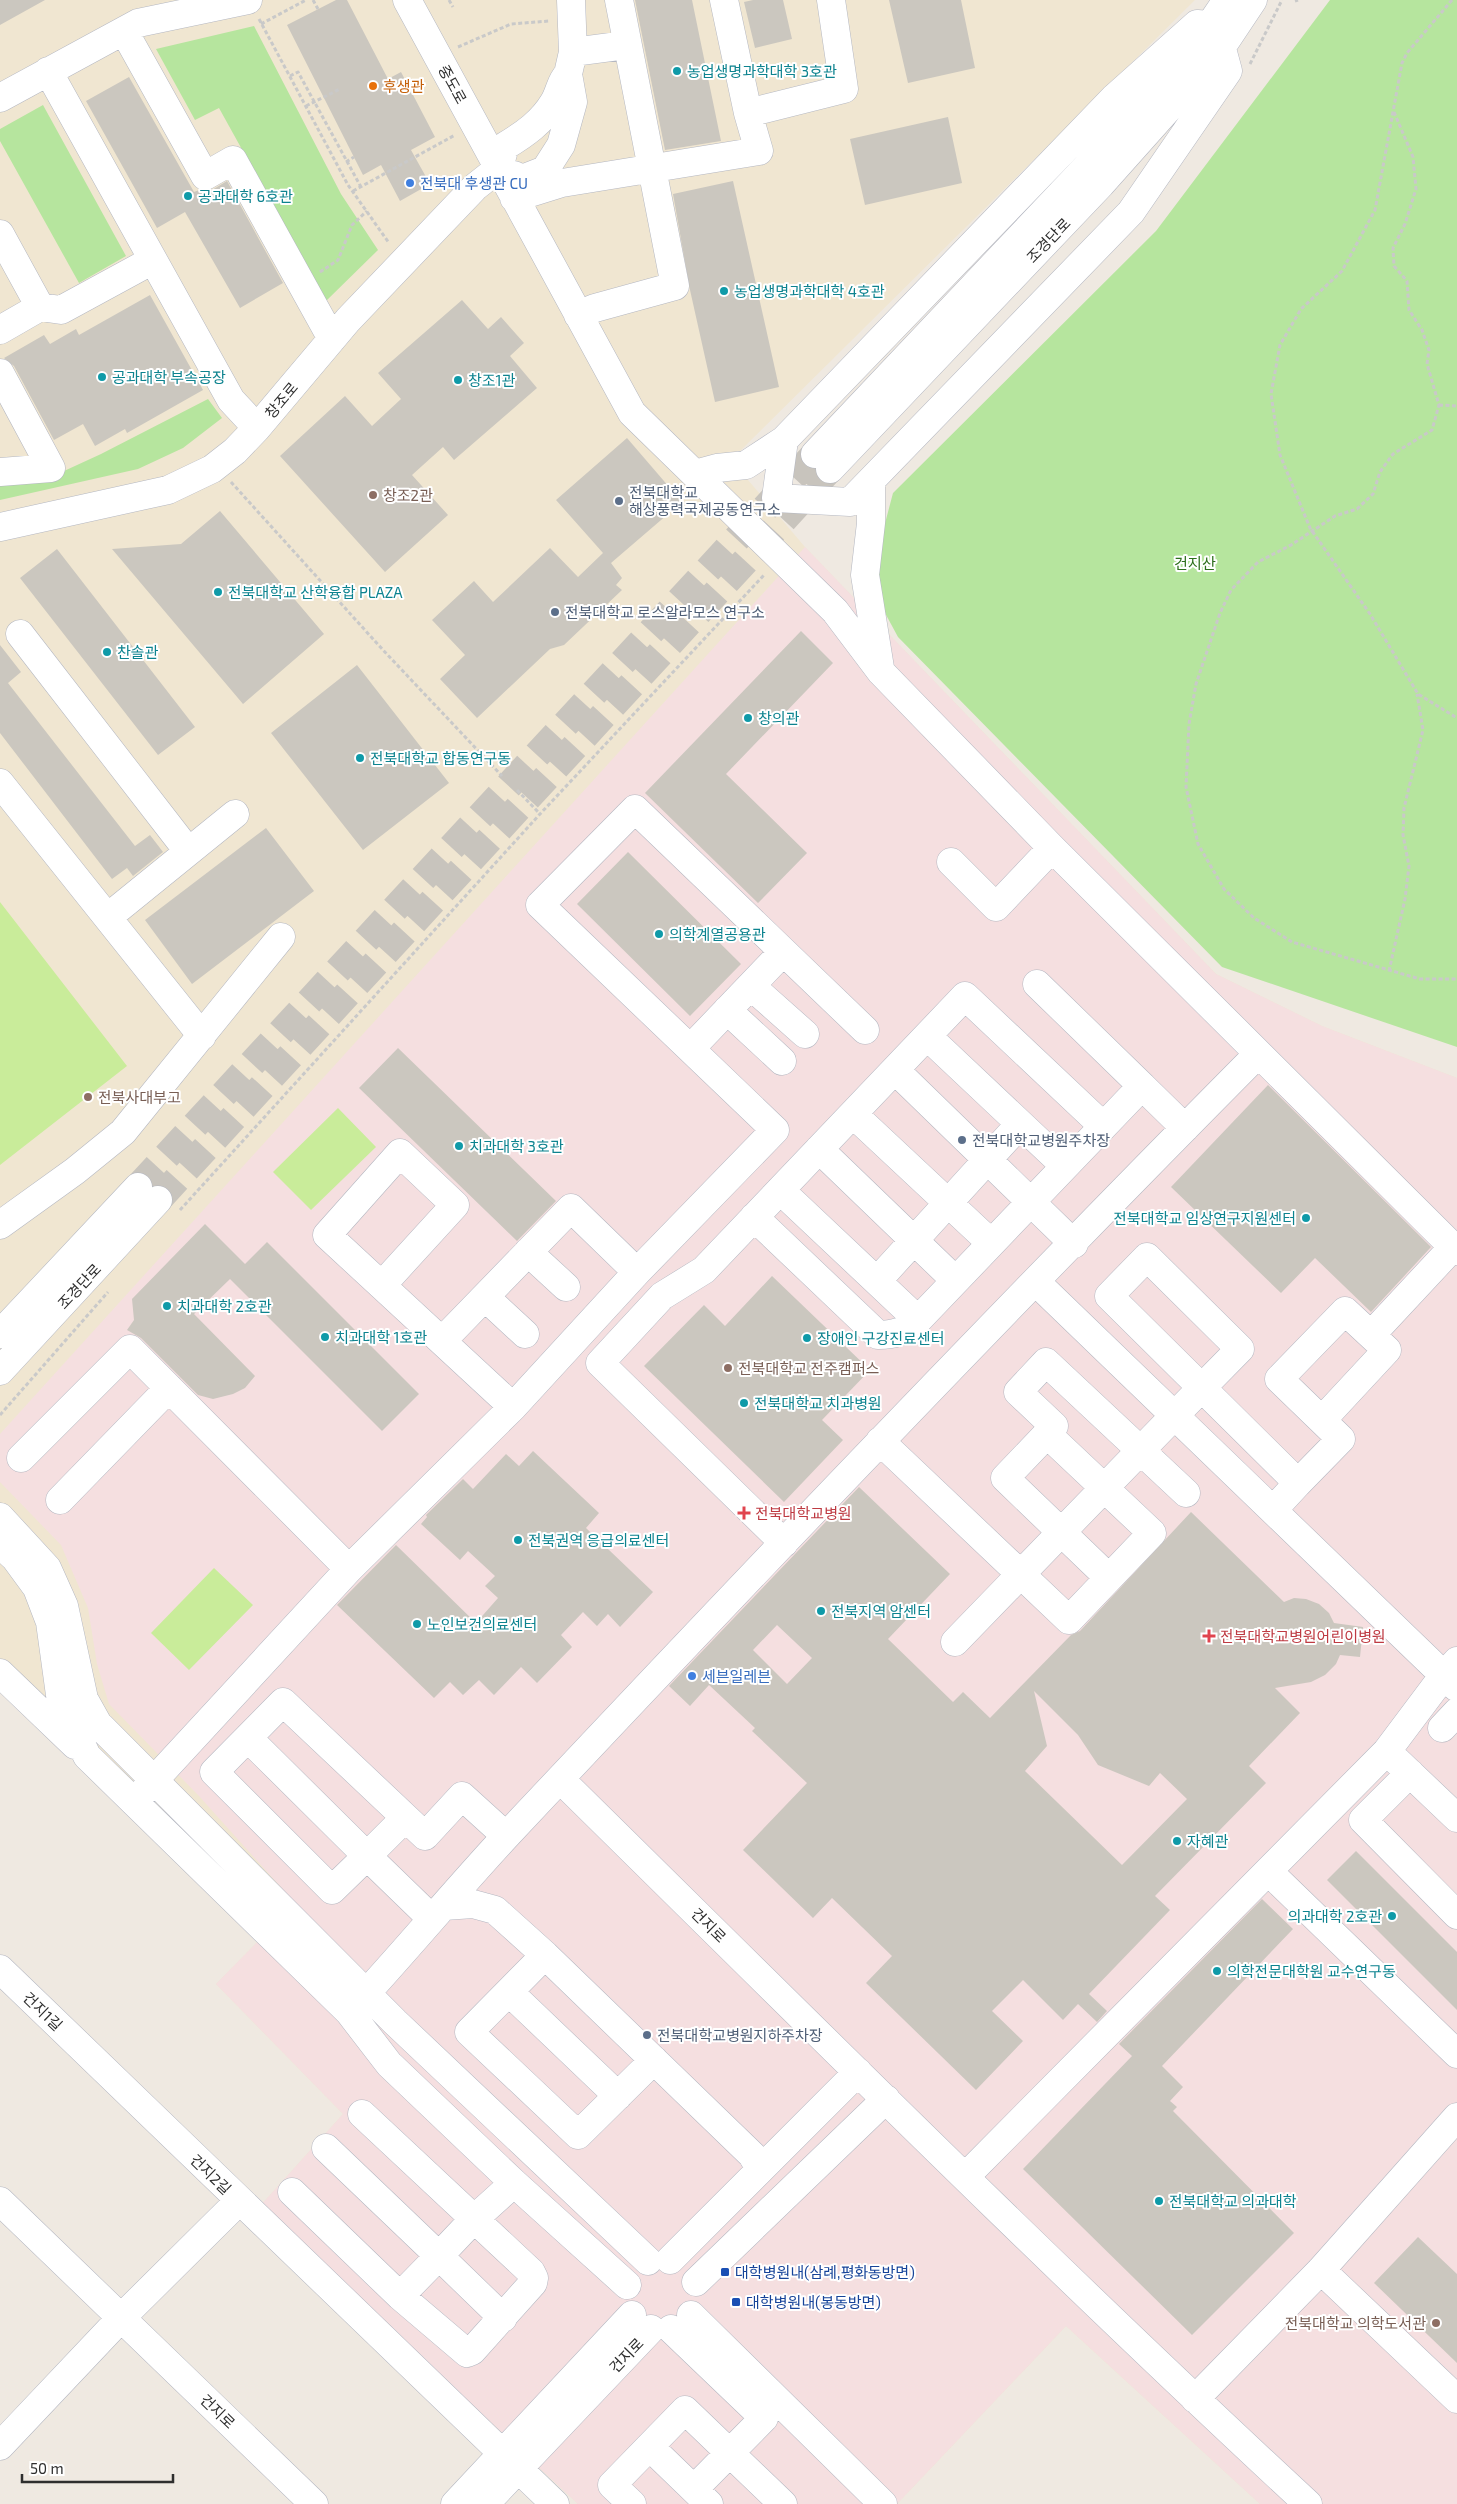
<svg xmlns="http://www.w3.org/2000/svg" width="1457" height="2504" font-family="'Exo 2','Noto Sans KR',sans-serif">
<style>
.education{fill:#f0e6d1}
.medical{fill:#f5dfe0}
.green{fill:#b6e59e}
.pitch{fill:#c9ec9a}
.building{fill:#cbc7bf;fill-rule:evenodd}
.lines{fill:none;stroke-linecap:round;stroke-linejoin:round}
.minor-tunnel{stroke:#c8c4bd;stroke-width:28;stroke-dasharray:28 14;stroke-linecap:butt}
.minor-casing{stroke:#b4b7c1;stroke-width:29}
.path{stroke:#c9c9c9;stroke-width:3;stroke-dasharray:4 2.5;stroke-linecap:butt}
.minor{stroke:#fff;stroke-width:28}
.culture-dot{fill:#0f9aa8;stroke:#fff;stroke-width:2}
.food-dot{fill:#e8710a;stroke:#fff;stroke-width:2}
.shop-dot{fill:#3f7fe0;stroke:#fff;stroke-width:2}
.education-dot{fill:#8d6e63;stroke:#fff;stroke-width:2}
.service-dot{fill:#5c6f8a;stroke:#fff;stroke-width:2}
.health-dot{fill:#e0444e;stroke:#fff;stroke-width:2}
.transit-dot{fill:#1a4fb4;stroke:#fff;stroke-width:2}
.labels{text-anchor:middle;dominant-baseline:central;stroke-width:4;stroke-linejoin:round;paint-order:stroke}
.culture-label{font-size:15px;fill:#0d838f;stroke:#fff;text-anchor:start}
.street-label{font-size:15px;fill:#2e2e2e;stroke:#fff}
.food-label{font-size:15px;fill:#c56008;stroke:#fff;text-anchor:start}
.shop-label{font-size:15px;fill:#366cbe;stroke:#fff;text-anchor:start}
.service-label{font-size:15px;fill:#4e5e75;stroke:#fff;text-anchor:start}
.education-label{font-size:15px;fill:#785e54;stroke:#fff;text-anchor:start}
.park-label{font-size:15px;fill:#2c6e1b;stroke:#fff}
.health-label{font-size:15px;fill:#be3a42;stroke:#fff;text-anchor:start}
.transit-label{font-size:15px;fill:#164399;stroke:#fff;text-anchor:start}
</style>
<rect width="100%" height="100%" fill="#efe9e1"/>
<path class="education" d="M0,0H1195L731,460L805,547L1216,974L1322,1026L1457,1078V2504H1260L1066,2326L897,2504H578L260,2206L343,2114L216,1984L271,1928L0,1658Z"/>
<path class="medical" d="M805,547L1216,974L1322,1026L1457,1078V2504H1260L1066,2326L897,2504H578L260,2206L343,2114L216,1984L271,1928L333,1945L199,1796L109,1704L97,1664L88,1608L61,1545L0,1482V1434Z"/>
<path class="green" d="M1330,0H1457V1047L1222,967L898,637L878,600V550L893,493L1156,231Z
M254,26L341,194L378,250L326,301L219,108L195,120L156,49Z
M43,105L126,256L79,283L0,141V129Z
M208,399L222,418L183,448L138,469L0,500V483L51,477L101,454Z"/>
<path class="pitch" d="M0,902L127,1066L0,1165Z
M338,1108L376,1147L311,1210L273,1172Z
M214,1568L253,1605L189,1670L151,1633Z"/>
<path class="building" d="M0,0H45L0,25Z
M336,0H347L388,79L401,72L435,137L411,150L430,184L400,201L381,165L363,175L287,25Z
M635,0H692L721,141L665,150Z
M753,0H783L792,39L755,48L744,2Z
M889,0H961L975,68L908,83Z
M129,77L194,192L199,190H212L227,181L283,283L240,308L185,212L157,228L86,101Z
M948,117L962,183L865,205L850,139Z
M733,181L779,387L715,402L690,290L673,194Z
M150,295L203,390L127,433L125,429L95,446L83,424L54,440L14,366L4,358L44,335L50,344L76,329L79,335Z
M462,300L488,329L501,317L524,343L510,356L537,388L454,460L443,447L412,475L448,515L385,572L280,456L345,396L372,426L401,399L378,373Z
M627,438L682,502L611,563L622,578L616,585L622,590L564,645L550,649L477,718L440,679L465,655L432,620L474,581L493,602L550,548L578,577L603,553L556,500Z
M220,511L324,634L243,704L112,549L181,544Z
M57,549L195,727L158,755L20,578Z
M801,631L833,663L726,774L807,853L758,903L645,793Z
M0,645L21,672L8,683L135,846L150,835L163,852L133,876L127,868L112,879L0,733Z
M357,665L449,783L363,850L271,733Z
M266,828L314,891L192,984L145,920Z
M628,852L741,964L690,1016L577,904Z
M398,1048L556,1201L517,1241L359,1088Z
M1268,1085L1431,1247L1371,1312L1315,1258L1281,1293L1171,1187Z
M205,1224L245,1264L267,1242L419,1394L382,1431L230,1279L194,1314L255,1376L245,1388L233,1394L213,1399L198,1395L141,1338L127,1330L134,1320L132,1299Z
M772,1276L870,1370L822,1420L843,1440L784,1502L644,1366L704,1305L725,1326Z
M533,1451L599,1513L586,1528L653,1592L620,1627L608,1614L597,1626L583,1612L561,1635L572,1647L537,1683L521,1667L494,1695L479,1680L463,1695L450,1682L434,1698L337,1605L396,1545L476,1623L498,1598L485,1586L495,1576L468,1551L460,1560L421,1524L427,1517L426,1515L463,1479L473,1489L506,1454L519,1466Z
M859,1487L950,1574L888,1639L953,1702L963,1692L990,1718L1071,1635L1080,1631L1191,1512L1284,1602L1294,1598L1306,1599L1319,1604L1329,1613L1334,1623L1363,1627L1360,1657L1340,1655L1336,1664L1325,1675L1311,1682L1275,1688L1300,1713L1249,1766L1266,1783L1155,1896L1170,1910L1089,1994L1107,2011L1097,2022L1078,2004L1063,2020L1023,1980L992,2011L1023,2041L976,2090L866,1983L892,1956L832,1898L813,1918L743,1850L807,1783L752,1731L755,1728L709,1685L690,1706L669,1686ZM777,1625L812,1658L787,1684L753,1650ZM1034,1691L1078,1735L1098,1765L1149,1786L1160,1773L1187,1799L1122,1865L1025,1771L1047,1746Z
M1356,1851L1457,1952V2010L1327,1880Z
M1262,1899L1293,1929L1162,2066L1183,2087L1170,2101L1177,2107L1173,2111L1294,2233L1192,2335L1023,2169L1132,2056L1119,2044Z
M1418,2237L1457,2274V2363L1374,2283Z"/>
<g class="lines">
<path class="minor-tunnel" d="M138,1187L815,454
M158,1200L830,469"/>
<g class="minor-casing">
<path id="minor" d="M407,0L632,413L835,611L881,672L1052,848L1457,1251
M724,0L748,113
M124,31L205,176L233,160L332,339
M573,52L626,45
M48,71L231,400L257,428
M0,98L138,23L248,0
M499,168L505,146C525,134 542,122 554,102C560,92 560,82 568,74
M514,175L522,179L545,170L561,145L573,102L568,74L573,52L571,0
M514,198L562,183L759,151L748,113L844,89L831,0
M0,234L40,307
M578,315L595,308L675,286L619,0
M0,330L40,307L61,310L153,260
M0,373L51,468L0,472
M815,454L1092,161L1206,31L1227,0
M830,469L1101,184L1217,54L1253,0
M695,474L717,468L746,465L784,440L1114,98L1197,24L1210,25
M871,483V523L865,575L880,668
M776,498L850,502L1131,212L1228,71L1221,45
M776,498L784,440
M0,527L168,490L212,469L235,451L257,428L348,320L475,187L499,168
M20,634L188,851
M0,783L202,1036
M951,862L996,907L1052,848
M108,917L235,814
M751,986L805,1034
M727,1010L782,1061
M927,1036L1064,1165
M691,1048L783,952
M895,1070L1074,1244
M1142,1086L1185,1128
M853,1114L991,1243
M819,1149L955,1280
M780,1190L918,1320L1142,1086L1037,984
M754,1217L878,1335C895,1335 905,1331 918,1320
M0,1225L75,1171L123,1132L281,937
M528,1252L566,1287
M877,1281L1020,1124
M1036,1282L1456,1687
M382,1285L455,1205L400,1153L327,1235L513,1407
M485,1297L525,1334
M0,1334L138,1187
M1371,1335L1453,1247
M442,1341L571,1208L637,1272
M0,1371L158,1200
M1047,1434L1054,1426L1018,1392L1046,1362L1186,1493
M880,1441L1069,1620L1152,1533L1047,1434L1005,1478L1109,1578
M21,1458L130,1349L349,1569
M1298,1483L1341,1439L1279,1379L1345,1311L1387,1350L1322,1420
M60,1500L169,1388
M0,1517L47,1568L64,1606L84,1699L98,1724L395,2022L648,2261
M784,1543L600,1363L662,1296L704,1270L965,996L1103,1126
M0,1544L15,1558L37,1588L50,1622L61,1702L87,1756L349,2012L389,2064L514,2183L627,2285
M955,1642L1174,1416L1240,1349L1147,1257L1109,1296L1298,1483L1273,1510
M0,1673L75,1745
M1442,1728L1457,1712
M248,1738L367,1856L405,1818
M1397,1761L1457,1818
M1410,1773L1363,1820L1457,1915
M560,1779C808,2023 1053,2268 1308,2504
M134,1802L349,1569L513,1407L637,1272L775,1130L540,905L635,809L865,1030
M1269,1872L1457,2054
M444,1906L473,1904L495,1910L545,1955L752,2155L760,2169
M432,1919L367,1856L332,1890L214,1772L283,1702L425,1836L462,1796L506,1836
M545,1955L469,2032L578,2135L654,2060
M0,1969L555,2504
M509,1992L618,2096
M349,2012C403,1954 454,1892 508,1834C755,1571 1004,1310 1258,1054
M326,2148L439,2256L473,2220L514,2183
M965,2177L1387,1751L1444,1675L1457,1661
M292,2192L400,2296L467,2353L472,2351L533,2283L534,2278L531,2272L362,2114
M0,2201L314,2504
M670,2260L858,2072
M1321,2270L1457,2399
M696,2282L886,2099
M400,2296L439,2256L503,2318
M691,2315L883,2504
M671,2329L764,2418L694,2489
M1195,2399L1321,2270L1457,2117
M0,2446L121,2318L239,2201
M650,2447L709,2504
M455,2504L632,2315
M485,2504L651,2329
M632,2504L612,2485L685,2410L783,2504"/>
</g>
<path class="path" d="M313,0L318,9
M449,0L453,7
M1452,0L1407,53L1402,63L1375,210L1342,271L1301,309L1280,345L1271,394L1280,455L1310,528L1370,614L1418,694L1457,718
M1295,1L1298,0
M259,19L348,185L389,243
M261,24L306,0
M458,47L511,24L549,21
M1250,64L1282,0
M290,76L298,72L361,187
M306,106L340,89
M1394,112L1413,157L1416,189L1405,224L1393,248L1394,266L1407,281L1409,310L1422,330L1429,350L1427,364L1439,405L1432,430L1393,454L1380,472L1373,494L1357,509L1335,516L1291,545L1258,562L1231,590L1220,613L1196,684L1189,724L1186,787L1198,844L1224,889L1254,918L1292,942L1420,979H1457
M346,162L354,157
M353,191L455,135
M320,272L338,260L352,225L367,211
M1439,405L1457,406
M231,482L383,650L502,776
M517,790L540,814
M1389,971L1405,899L1409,866L1403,835L1404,808L1423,730L1417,694
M180,1210L540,814L765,574
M0,1415L108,1292"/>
<use href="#minor" class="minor"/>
</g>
<g class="culture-dot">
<circle cx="677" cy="71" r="5"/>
<circle cx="188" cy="196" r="5"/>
<circle cx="724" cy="291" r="5"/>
<circle cx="102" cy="377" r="5"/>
<circle cx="458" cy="380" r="5"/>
<circle cx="218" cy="592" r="5"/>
<circle cx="107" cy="652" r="5"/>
<circle cx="748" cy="718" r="5"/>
<circle cx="360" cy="758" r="5"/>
<circle cx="659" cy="934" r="5"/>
<circle cx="459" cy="1146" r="5"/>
<circle cx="1306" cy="1218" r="5"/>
<circle cx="167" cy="1306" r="5"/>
<circle cx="325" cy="1337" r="5"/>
<circle cx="807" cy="1338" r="5"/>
<circle cx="744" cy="1403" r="5"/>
<circle cx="518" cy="1540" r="5"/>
<circle cx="821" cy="1611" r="5"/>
<circle cx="417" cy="1624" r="5"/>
<circle cx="1177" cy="1841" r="5"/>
<circle cx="1392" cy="1916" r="5"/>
<circle cx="1217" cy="1971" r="5"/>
<circle cx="1159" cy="2201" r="5"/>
</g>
<circle class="food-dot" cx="373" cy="86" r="5"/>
<g class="shop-dot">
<circle cx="410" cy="183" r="5"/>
<circle cx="692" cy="1676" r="5"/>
</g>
<g class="education-dot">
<circle cx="373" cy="495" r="5"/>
<circle cx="88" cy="1097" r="5"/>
<circle cx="728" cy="1368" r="5"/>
<circle cx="1436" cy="2323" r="5"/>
</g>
<g class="service-dot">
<circle cx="619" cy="501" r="5"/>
<circle cx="555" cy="612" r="5"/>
<circle cx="962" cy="1140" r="5"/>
<circle cx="647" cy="2035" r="5"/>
</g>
<g class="health-dot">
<path d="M741.5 1505.5h5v5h5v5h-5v5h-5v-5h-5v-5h5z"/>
<path d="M1206.5 1628.5h5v5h5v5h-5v5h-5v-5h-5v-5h5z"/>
</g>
<g class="transit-dot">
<rect x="720" y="2267" width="10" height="10" rx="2.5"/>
<rect x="731" y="2297" width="10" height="10" rx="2.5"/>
</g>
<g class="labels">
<g class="culture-label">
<text x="687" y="71">농업생명과학대학 3호관</text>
<text x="198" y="196">공과대학 6호관</text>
<text x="734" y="291">농업생명과학대학 4호관</text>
<text x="112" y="377">공과대학 부속공장</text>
<text x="468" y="380">창조1관</text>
<text x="228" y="592">전북대학교 산학융합 PLAZA</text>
<text x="117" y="652">찬솔관</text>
<text x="758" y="718">창의관</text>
<text x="370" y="758">전북대학교 합동연구동</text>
<text x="669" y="934">의학계열공용관</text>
<text x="469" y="1146">치과대학 3호관</text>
<text x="1296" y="1218" text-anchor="end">전북대학교 임상연구지원센터</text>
<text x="177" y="1306">치과대학 2호관</text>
<text x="335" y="1337">치과대학 1호관</text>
<text x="817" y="1338">장애인 구강진료센터</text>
<text x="754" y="1403">전북대학교 치과병원</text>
<text x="528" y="1540">전북권역 응급의료센터</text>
<text x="831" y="1611">전북지역 암센터</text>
<text x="427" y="1624">노인보건의료센터</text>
<text x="1187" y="1841">자혜관</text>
<text x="1382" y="1916" text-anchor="end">의과대학 2호관</text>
<text x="1227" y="1971">의학전문대학원 교수연구동</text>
<text x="1169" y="2201">전북대학교 의과대학</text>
</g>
<g class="street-label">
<text transform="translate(453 84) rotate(61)">중도로</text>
<text transform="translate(1048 240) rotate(-46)">조경단로</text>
<text transform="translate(281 400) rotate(-50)">창조로</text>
<text transform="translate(79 1286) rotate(-47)">조경단로</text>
<text transform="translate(709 1925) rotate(45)">건지로</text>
<text transform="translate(43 2011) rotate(44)">건지1길</text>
<text transform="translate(211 2174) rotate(44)">건지2길</text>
<text transform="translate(626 2355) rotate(-46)">건지로</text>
<text transform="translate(218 2411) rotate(44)">건지로</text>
</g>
<g class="food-label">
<text x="383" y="86">후생관</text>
</g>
<g class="shop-label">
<text x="420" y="183">전북대 후생관 CU</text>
<text x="702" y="1676">세븐일레븐</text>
</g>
<g class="service-label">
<text x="629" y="492">전북대학교<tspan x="629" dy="17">해상풍력국제공동연구소</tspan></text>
<text x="565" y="612">전북대학교 로스알라모스 연구소</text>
<text x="972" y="1140">전북대학교병원주차장</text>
<text x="657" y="2035">전북대학교병원지하주차장</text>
</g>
<g class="education-label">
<text x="383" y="495">창조2관</text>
<text x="98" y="1097">전북사대부고</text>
<text x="738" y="1368">전북대학교 전주캠퍼스</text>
<text x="1426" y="2323" text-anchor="end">전북대학교 의학도서관</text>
</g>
<g class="park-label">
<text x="1195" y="563">건지산</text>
</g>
<g class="health-label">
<text x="755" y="1513">전북대학교병원</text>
<text x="1220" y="1636">전북대학교병원어린이병원</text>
</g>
<g class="transit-label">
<text x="735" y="2272">대학병원내(삼례,평화동방면)</text>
<text x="746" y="2302">대학병원내(봉동방면)</text>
</g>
</g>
<path d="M22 2474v8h151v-8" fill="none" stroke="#2e2e2e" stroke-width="2.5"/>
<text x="30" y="2474" font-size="15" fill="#2e2e2e" stroke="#ffffff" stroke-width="4" paint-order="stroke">50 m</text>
</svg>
